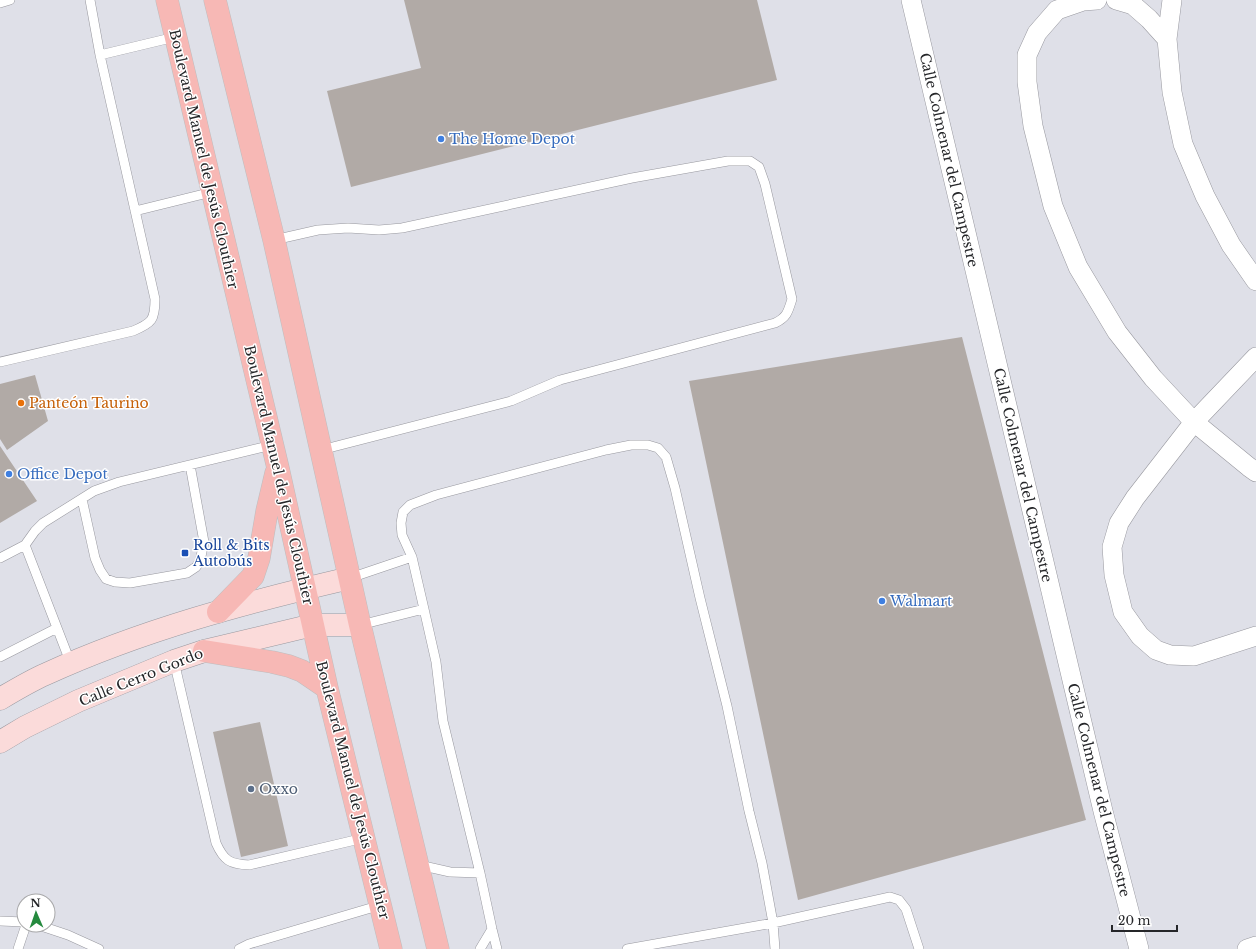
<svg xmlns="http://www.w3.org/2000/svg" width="1256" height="949" font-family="'Libre Baskerville',serif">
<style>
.building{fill:#b1aaa6}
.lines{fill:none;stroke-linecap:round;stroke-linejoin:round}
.lane-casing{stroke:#98989f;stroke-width:10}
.street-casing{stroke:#98989f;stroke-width:20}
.secondary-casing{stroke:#98989f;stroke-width:23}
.primary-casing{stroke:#bebebf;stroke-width:23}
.lane{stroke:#fff;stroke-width:9}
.street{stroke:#fff;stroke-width:19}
.secondary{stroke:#fbdbda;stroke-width:22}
.primary{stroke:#f7b8b5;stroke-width:22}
.shop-dot{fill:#3f7fe0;stroke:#fff;stroke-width:1.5}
.food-dot{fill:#e8710a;stroke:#fff;stroke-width:1.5}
.transit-dot{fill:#1a4fb4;stroke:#fff;stroke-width:1.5}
.service-dot{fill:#5c6f8a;stroke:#fff;stroke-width:1.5}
.labels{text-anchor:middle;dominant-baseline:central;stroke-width:3;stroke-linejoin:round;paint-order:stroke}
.shop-label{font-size:14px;fill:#366cbe;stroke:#fff;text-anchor:start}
.street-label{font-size:14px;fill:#252629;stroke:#fff}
.food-label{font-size:14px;fill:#c56008;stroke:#fff;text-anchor:start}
.transit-label{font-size:14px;fill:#164399;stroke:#fff;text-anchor:start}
.service-label{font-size:14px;fill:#4e5e75;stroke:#fff;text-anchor:start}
</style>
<rect width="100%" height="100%" fill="#dfe0e8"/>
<path class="building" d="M404,0H757L777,80L351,187L327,91L421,68Z
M962,337L1086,820L798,900L689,381Z
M35,375L48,421L7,450L0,439V384Z
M0,446L37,501L0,523Z
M260,722L288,846L241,857L213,732Z"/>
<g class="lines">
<g class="lane-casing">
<path id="lane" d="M0,3L10,0
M100,55L175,37
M135,211L212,192
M274,240L318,230L348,228L379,230L402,228L632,178L728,161H750L759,167L765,184L792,299C788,312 787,317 775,323L560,380L511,401L321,450
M0,362L133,331C152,323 155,320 155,299L100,55L90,0
M82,499L95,558L100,570L106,579L115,582L130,583L187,573L196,567L200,561L204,542L190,465
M25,545L35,531L43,523L94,491L119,482L272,445
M0,558L25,545L71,664
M350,578L412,557
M360,625L424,609
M0,657L57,628
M174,661L216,843C224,861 230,864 249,865L364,838
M419,865L450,872L480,873
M0,921L24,922
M38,925L68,935L99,949
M18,949L26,925
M239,949L249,944L381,905
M480,949L492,929
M497,949L492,929L480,873L443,721L436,662L424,609L412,557L402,535L401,523L403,512L410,505L436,495L606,450L631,445H648L658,448L666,457L675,488L700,598L727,706L749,811L762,863L773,923L775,949
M627,949L773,923L890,897L899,900L906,909L919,949"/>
</g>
<g class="street-casing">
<path id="street" d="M911,0L1103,811L1139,949
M1097,0L1083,1L1057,10L1037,33L1027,55V82L1033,126L1053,206L1078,267L1117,332L1153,378L1194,422L1249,467L1256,472
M1116,0L1133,5L1149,19L1167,39
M1172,0L1167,39L1172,92L1183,144L1205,196L1231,245L1256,281
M1256,357L1194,422L1135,498L1119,523L1112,547L1114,575L1123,612L1140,636L1156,650L1170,655L1194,656L1256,636
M1247,949L1256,946"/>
</g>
<g class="secondary-casing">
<path id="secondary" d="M0,699C15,690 30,681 46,674C142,630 247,602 350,578
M0,742L25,727L78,701L174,661L204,651L313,625H360"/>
</g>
<g class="primary-casing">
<path id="primary" d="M167,0L278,468L327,688L391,949
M215,0L274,240L360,625L438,949
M218,612L253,576L259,558L267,511L276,473
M204,651L272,662L289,666L302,671L327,688"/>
</g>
<use href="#lane" class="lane"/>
<use href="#street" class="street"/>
<use href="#secondary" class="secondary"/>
<use href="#primary" class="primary"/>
</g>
<g class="shop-dot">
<circle cx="441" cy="139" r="4"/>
<circle cx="9" cy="474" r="4"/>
<circle cx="882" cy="601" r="4"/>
</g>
<circle class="food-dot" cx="21" cy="403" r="4"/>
<rect class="transit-dot" x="181" y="549" width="8" height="8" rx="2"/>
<circle class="service-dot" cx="251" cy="789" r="4"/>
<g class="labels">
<g class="shop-label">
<text x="449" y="139">The Home Depot</text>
<text x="17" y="474">Office Depot</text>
<text x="890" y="601">Walmart</text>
</g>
<g class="street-label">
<text transform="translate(204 159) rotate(77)">Boulevard Manuel de Jesús Clouthier</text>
<text transform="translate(949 160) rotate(77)">Calle Colmenar del Campestre</text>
<text transform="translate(279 475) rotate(77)">Boulevard Manuel de Jesús Clouthier</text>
<text transform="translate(1023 475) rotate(77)">Calle Colmenar del Campestre</text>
<text transform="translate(141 677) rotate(-22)">Calle Cerro Gordo</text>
<text transform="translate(353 790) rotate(76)">Boulevard Manuel de Jesús Clouthier</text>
<text transform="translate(1099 790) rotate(76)">Calle Colmenar del Campestre</text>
</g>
<g class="food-label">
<text x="29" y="403">Panteón Taurino</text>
</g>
<g class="transit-label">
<text x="193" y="545">Roll &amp; Bits<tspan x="193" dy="16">Autobús</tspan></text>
</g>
<g class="service-label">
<text x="259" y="789">Oxxo</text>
</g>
</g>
<g transform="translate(36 913) rotate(358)"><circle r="19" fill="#ffffff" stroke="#a8a8a9"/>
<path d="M0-3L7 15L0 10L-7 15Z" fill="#258a3e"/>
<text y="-6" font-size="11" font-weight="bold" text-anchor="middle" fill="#252629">N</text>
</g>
<path d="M1112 925v6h65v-6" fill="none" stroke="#252629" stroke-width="2"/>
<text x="1118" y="925" font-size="12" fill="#252629" stroke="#ffffff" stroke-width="3" paint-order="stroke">20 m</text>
</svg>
